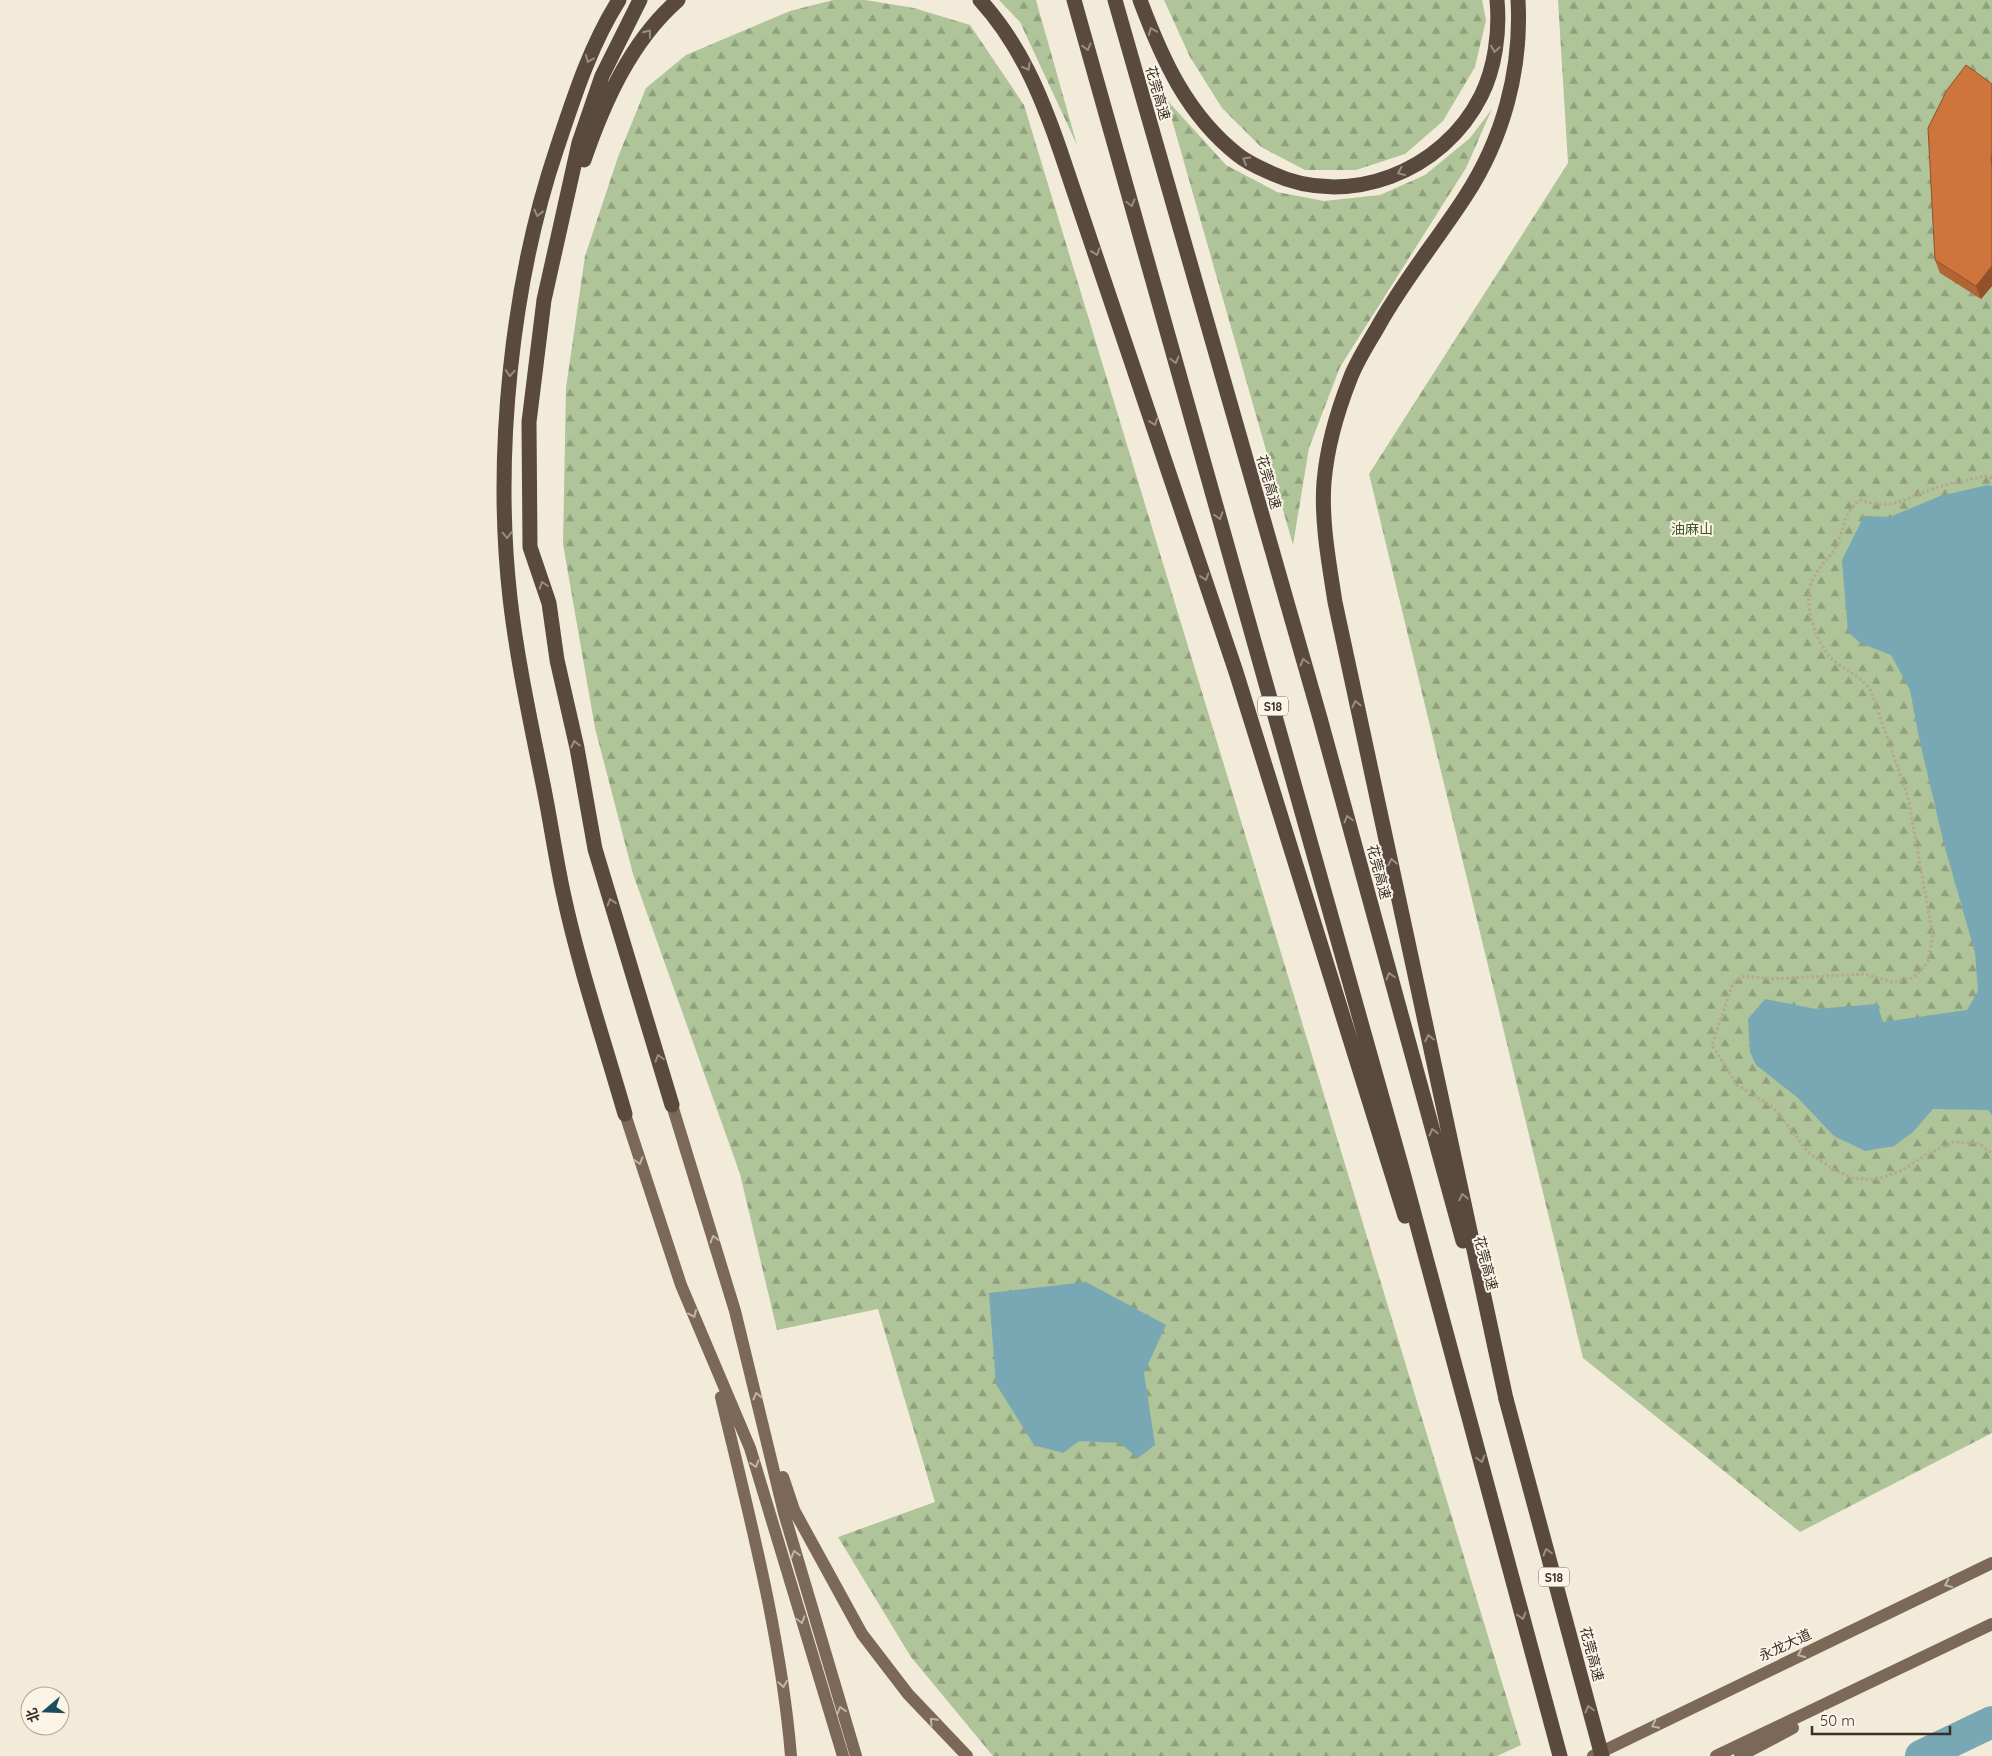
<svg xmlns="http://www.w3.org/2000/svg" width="1992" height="1756" font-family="Quicksand,'Noto Sans SC',sans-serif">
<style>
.forest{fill:url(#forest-firs)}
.water{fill:#77a8b3}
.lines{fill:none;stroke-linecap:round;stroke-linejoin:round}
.river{stroke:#77a8b3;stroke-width:32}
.path{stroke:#b8a78f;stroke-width:3;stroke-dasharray:2.5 2.5;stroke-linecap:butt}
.primary{stroke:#7b6857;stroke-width:12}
.motorway{stroke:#594a3d;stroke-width:15}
.motorway-bridge{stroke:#594a3d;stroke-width:15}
.wall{fill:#b16434}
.shaded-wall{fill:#90512b}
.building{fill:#ce743d;stroke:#90512b}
.oneway{stroke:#9a8e81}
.oneway2{stroke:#c1b5a6}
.labels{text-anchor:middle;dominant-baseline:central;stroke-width:4;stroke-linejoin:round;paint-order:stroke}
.shield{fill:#fbf4e7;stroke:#726a61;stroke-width:1}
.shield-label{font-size:12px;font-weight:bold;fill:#382f27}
.street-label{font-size:14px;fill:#382f27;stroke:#fbf4e7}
.park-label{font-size:14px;fill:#405829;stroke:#fbf4e7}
</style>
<defs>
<pattern id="forest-firs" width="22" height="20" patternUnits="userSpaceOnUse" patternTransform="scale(1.25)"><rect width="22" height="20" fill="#afc499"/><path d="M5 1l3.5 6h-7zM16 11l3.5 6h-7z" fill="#8fa07d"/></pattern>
</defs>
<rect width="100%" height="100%" fill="#f3ebda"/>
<path class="forest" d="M833,0H865L914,8L970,25L1024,105L1521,1745L1497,1756H993L911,1657L838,1537L935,1502L878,1309L777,1330L740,1174L633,874L595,728L563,544L566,388L585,256L618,157L646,88L686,55L790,11Z
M999,0H1036L1077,145L1020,22Z
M1164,0H1482L1486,20L1475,67L1443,121L1405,154L1356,170H1305L1261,147L1222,108L1190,57Z
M1558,0H1992V1433L1800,1532L1583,1358L1369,474L1568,163Z
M1166,99L1226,165L1277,192L1324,201L1380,195L1425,175L1470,138L1492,109L1466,168L1340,367L1309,448L1293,545Z"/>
<path class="water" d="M1988,485L1992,486V1115L1988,1110L1933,1109L1913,1132L1894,1146L1865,1151L1834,1136L1797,1097L1756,1065L1750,1052L1748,1019L1765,999L1816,1009L1877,1004L1883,1022L1967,1010L1978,991L1975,953L1944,844L1919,738L1910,690L1891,655L1860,643L1848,632L1842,560L1864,516L1890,517L1940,496Z
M1086,1282L1166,1325L1144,1373L1155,1445L1138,1458L1120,1443L1079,1441L1063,1453L1034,1445L996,1384L989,1293Z"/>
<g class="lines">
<path class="river" d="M1921,1756L1992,1722"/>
<path class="path" d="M1992,478L1985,476C1969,480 1951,483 1935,488C1905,498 1892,511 1860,500C1841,514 1845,532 1834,550C1827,561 1817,569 1812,581C1802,602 1816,645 1833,660C1848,673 1857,672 1871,691L1908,797L1933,936L1928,962L1913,978L1892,982L1865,974L1770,979L1744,976L1733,983L1712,1045L1737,1085L1774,1108L1809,1153L1833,1169L1852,1178L1875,1180L1903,1170L1924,1156L1953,1142L1978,1143L1992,1153"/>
<path class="primary" d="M672,1105L735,1311L784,1513L856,1756
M625,1114L681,1285L750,1448L843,1756
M721,1397C749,1515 781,1635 791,1756
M783,1477L794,1510L862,1634L908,1694L967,1756
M1593,1756L1992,1563
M1716,1756L1992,1624
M1740,1756L1793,1728"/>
<path class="motorway" d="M619,0C590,46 574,97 557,148C511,284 494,456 510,598C517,659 530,719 542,779C550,817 555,855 563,892C579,967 604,1041 625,1114
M640,0L602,76L579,143L544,300L529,422L530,547L549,603L557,660L577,748L595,849L672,1105
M980,0C1020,44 1041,95 1060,150L1236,672L1405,1216
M1074,0L1401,1165L1560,1756
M1115,0L1320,718L1463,1241
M1140,0C1162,59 1187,115 1238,155C1248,163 1260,168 1271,173C1348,209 1443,172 1481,96C1495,68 1500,32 1497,0
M584,160C604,102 631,41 678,0
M1506,1399L1335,602C1329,563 1321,521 1324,482C1327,447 1337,412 1350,379C1357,360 1370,341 1380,323C1405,279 1437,240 1465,197C1503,139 1522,70 1518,0"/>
<path class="motorway-bridge" d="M1506,1399L1602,1756"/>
</g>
<path class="wall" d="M1992,84V286L1981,299L1940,273L1935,260Z"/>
<path class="shaded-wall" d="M1992,266V286L1981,299L1976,286Z"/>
<path class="building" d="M1966,65L1992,84V153L1991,158L1992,167V266L1976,286L1935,260L1928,128L1947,90Z"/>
<defs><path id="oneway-chevron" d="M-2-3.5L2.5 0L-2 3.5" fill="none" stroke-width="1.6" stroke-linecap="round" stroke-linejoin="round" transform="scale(1.25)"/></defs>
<g class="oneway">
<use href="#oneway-chevron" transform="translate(1152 31) rotate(-112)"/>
<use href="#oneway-chevron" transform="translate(648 33) rotate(-51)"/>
<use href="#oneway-chevron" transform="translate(1087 47) rotate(74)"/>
<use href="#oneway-chevron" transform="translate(1495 49) rotate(99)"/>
<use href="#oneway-chevron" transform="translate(589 59) rotate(112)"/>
<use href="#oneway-chevron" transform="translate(1027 67) rotate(61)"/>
<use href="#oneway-chevron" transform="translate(1246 160) rotate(-150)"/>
<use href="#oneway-chevron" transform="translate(1401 172) rotate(155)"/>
<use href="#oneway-chevron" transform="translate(1131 203) rotate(74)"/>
<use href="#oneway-chevron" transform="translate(538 213) rotate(104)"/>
<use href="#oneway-chevron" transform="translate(1096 252) rotate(71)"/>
<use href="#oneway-chevron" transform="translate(1175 360) rotate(75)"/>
<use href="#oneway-chevron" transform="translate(510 373) rotate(94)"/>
<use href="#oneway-chevron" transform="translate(1154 422) rotate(71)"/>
<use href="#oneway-chevron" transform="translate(1219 516) rotate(74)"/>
<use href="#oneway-chevron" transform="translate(507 535) rotate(88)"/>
<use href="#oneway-chevron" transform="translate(1205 577) rotate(72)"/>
<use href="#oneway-chevron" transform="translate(543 585) rotate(-108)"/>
<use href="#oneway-chevron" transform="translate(1304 662) rotate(-106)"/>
<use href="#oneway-chevron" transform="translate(1356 704) rotate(-103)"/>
<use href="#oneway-chevron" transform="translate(575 744) rotate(-103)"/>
<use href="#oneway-chevron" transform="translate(1348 819) rotate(-105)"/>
<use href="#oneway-chevron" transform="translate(1392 862) rotate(-102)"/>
<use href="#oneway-chevron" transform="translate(611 902) rotate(-107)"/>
<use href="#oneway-chevron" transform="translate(1390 976) rotate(-105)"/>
<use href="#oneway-chevron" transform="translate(1429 1038) rotate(-102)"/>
<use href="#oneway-chevron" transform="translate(659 1058) rotate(-106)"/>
<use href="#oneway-chevron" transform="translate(1433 1132) rotate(-105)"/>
<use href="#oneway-chevron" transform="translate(1463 1197) rotate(-102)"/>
<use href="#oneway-chevron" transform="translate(1481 1459) rotate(75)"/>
<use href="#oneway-chevron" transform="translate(1547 1552) rotate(-105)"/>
<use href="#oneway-chevron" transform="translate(1522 1616) rotate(75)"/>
<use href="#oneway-chevron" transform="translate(1589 1709) rotate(-105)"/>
</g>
<g class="oneway2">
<use href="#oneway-chevron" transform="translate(639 1161) rotate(73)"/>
<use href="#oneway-chevron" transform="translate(714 1239) rotate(-107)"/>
<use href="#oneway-chevron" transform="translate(693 1314) rotate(67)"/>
<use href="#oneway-chevron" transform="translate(757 1396) rotate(-104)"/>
<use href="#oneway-chevron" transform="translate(755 1464) rotate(73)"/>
<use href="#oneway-chevron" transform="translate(795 1554) rotate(-106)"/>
<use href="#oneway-chevron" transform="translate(1948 1584) rotate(155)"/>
<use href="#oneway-chevron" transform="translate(801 1620) rotate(74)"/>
<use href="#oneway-chevron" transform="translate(1801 1654) rotate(155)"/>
<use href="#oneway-chevron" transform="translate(783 1684) rotate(81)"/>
<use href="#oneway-chevron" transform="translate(841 1710) rotate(-107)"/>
<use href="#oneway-chevron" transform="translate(933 1721) rotate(-133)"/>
<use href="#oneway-chevron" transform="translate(1655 1725) rotate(154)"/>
</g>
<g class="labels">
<g class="shield">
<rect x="1258" y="696.5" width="30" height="19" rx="4"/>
<rect x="1539" y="1567.5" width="30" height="19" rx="4"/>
</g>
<g class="shield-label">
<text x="1273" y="706">S18</text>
<text x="1554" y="1577">S18</text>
</g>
<g class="street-label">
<text transform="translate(1158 93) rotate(74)">花莞高速</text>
<text transform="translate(1269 482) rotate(74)">花莞高速</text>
<text transform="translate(1379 872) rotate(75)">花莞高速</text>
<text transform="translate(1486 1263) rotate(75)">花莞高速</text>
<text transform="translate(1785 1645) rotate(-25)">永龙大道</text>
<text transform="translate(1592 1654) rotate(75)">花莞高速</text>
</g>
<g class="park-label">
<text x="1692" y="529">油麻山</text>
</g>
</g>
<g transform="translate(45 1711) rotate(251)"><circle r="24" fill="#fbf4e7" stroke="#ada59a"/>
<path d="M0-4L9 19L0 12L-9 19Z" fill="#194f5c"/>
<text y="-8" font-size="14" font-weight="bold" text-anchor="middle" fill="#382f27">北</text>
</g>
<path d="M1812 1726v8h138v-8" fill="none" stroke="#382f27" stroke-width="2.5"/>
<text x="1820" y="1726" font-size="15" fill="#382f27" stroke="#fbf4e7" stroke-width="4" paint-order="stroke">50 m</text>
</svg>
